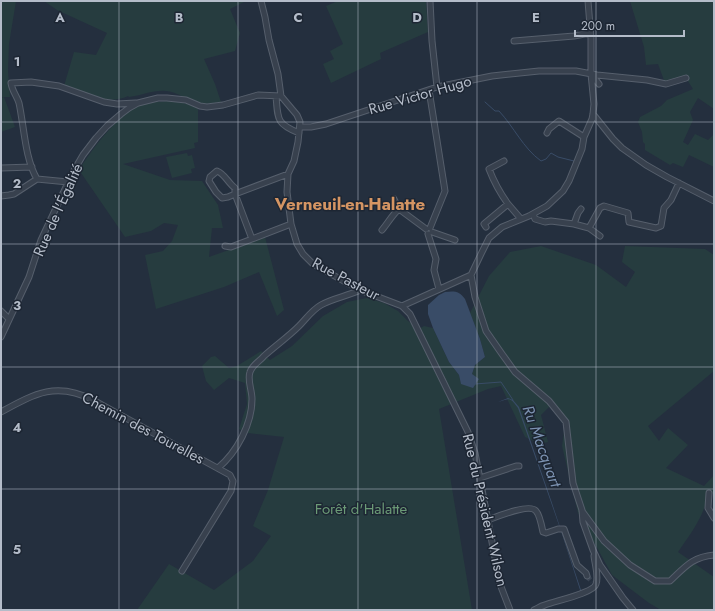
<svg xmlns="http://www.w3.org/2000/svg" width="715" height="611" font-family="Jost,sans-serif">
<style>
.green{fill:#263c3f}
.water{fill:#394c67}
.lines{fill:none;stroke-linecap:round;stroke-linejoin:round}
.stream{stroke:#394c67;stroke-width:1}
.minor-tunnel{stroke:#3a4453;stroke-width:5;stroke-dasharray:5 2.5;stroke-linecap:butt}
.minor-casing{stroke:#565f6c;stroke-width:7}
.minor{stroke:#38414e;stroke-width:5}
.grid{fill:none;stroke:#b4bcc9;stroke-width:1;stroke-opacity:0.55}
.labels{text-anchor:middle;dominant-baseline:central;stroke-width:3;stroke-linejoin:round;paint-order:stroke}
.street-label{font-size:15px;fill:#b4bcc9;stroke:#1d2633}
.park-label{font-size:15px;fill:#6b9a76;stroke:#1d2633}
.water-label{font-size:16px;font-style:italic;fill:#7c92b1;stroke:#1d2633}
.quarter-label{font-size:17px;font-weight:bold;fill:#d59563;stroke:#1d2633}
.grid-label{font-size:13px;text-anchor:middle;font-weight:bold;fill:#b4bcc9;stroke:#1d2633;stroke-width:3;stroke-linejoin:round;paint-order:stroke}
</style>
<rect width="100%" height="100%" fill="#242f3e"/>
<path class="green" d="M1,1H16L9,44L8,71L10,97H1Z
M44,1H246L230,9L240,33L235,51L204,59L215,84L221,102L205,104L184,99C182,96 180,95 177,94C161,86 145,95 129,97L128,96C107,106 84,93 64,86L74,52L96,55L107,33L57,10Z
M338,1H426L428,32L380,53L381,59L331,83L323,64L334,59L330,51L343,44L326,6Z
M630,1H714V109L698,98L690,112L693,120L683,142L688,145L695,134L708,140L714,134V167L689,155L683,167L673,163L670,165L645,150V144L643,142L642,132L638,122L640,117L661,106L667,100L693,89L686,78L665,83L658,64L646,65L644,47Z
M4,97L15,127L1,132V98Z
M168,101C179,102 190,103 198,109V142L194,143L195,148L123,164L170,180L202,181L218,205L223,228H212L209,257L265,237L284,310L277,316L259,272L224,287L156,309L145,255L163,251L172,241L178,225L164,223L151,231L125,237L79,170C91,151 117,115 138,106C147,102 158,102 168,101Z
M187,153L188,156L192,155L195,168L191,169L192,173L172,178L166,157Z
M541,246L596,265L626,287L635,272L622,262L625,246L705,249L714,255V371L648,426L659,441L668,428L688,445L666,468L704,486L714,475V493L708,495C703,518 691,533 678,552L714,577V610H661L649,603L612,575L578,513L562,446L566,418L551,405L541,415L548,442L540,444L525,437L501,386L488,389L439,409L472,610H137L169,564L214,590L253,561L271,536L253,526L268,490L284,437L248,433L239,429L247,404L245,383L229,378L214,390L206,381L202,366L211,357L215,356L229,368L237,366L261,351L270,360L292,346L323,316L347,302L367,298L384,303L398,311L408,321L419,329L424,326L433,328L449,362L459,375L461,383L472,374L475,365L485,357L480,339L470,313L489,276L510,252Z"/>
<path class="water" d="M445,292C455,291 459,291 465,299L480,339L485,357L475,365L472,374L479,379L473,388L461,384L459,375L449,362L433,328L428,314V305L439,295Z
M508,398L513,400L519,407L551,500L582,593H581L561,531L518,408C509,396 510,399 498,402Z"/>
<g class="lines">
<path class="stream" d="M485,102L495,111H499C514,127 523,148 541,161L546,159L551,153L558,157L574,161
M475,384L501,382L513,400"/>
<path class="minor-tunnel" d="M587,576L592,582"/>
<g class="minor-casing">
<path id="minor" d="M261,1L265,17L269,40L278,74L281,96L297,115L300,122L298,142L294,161L288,174L287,192L291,224L297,244L303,254L313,264L360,290L402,306L410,314L468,432L475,453L500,584L510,610
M430,1L432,41L437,87
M514,41L574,36L590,33
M591,74L599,84
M429,90L445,191L430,228
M276,96C278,119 276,124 299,133
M593,114L613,139L622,148L646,165L667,177L714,201
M300,127H311L326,124L437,87L492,76L539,71H576L597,75L647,80L666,84L686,78
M547,133L549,129L559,121L584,137
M504,161L489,169C494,182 500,193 508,204
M1,168L32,167
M217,171C225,174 228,183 235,188V194L228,197L222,198L216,192L209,181L210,177Z
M37,179C25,159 24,126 19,103C17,96 12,91 11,83L31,82L59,86L104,102L117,104L136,103
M1,196L9,195L14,194L37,179L68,182
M394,199L399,209L426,229
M533,214L535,219L545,222L551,221L574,224L589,228L600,208L604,206L628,213L629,222L656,228L661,226L664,208L671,200L679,183
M574,224L578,213L581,209
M486,227L484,224L508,204L521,219
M589,228L600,236
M382,230C388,223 392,215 399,209
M432,232L455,240
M428,234L436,259L434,270L439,289
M252,239L291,224
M225,246L231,247L252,239L235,194L288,174
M471,275L475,297L486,331L502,354L515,372L549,401L566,422L573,483L582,510L583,522L593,550L600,565L623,598L633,610
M402,306L471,275L481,254L489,238L502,227L529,216L547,206L563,191L569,181L582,149L584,137L592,119L593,114L594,104L591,74V38L588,1
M1,311L9,319
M1,337L29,277L41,240L73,172L83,155L96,138L107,126L121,114L129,108L138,103L158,98H167L186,100L200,106L207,107L223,105L258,95L281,96
M1,412C34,394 56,381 93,400L230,475L233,481L231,491L182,571
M218,468C237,452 252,424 252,399C252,390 247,380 250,372C252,365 260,361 264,356C275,346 288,337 299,326C306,319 312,310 321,305C333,298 348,296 360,290
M480,478L516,466H519
M709,493L708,508L714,518
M582,511L604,541L630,565L655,581H670C685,567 692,557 714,555
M488,520C496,517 530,503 536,511C539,514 542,527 543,532L546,533L558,529H564L577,565L586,573L587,576
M534,610C538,608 541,606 545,605C555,601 594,593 596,584C599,576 595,565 594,556"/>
</g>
<use href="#minor" class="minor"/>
</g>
<path class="grid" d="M119,1V610M238,1V610M358,1V610M477,1V610M596,1V610M1,122H714M1,244H714M1,367H714M1,489H714"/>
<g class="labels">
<g class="street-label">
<text transform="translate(420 95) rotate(-16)">Rue Victor Hugo</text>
<text transform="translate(58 210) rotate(-66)">Rue de l'Égalité</text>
<text transform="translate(346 279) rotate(28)">Rue Pasteur</text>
<text transform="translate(143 428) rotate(28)">Chemin des Tourelles</text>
<text transform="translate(485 510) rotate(77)">Rue du Président Wilson</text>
</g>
<g class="park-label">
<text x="361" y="509">Forêt d'Halatte</text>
</g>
<g class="water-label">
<text transform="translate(542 446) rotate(70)">Ru Macquart</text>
</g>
<g class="quarter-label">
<text x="350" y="204">Verneuil-en-Halatte</text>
</g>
</g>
<g class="grid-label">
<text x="60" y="22">A</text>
<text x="179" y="22">B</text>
<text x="298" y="22">C</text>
<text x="417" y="22">D</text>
<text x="536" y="22">E</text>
<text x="17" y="66">1</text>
<text x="17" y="188">2</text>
<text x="17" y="310">3</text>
<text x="17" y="432">4</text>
<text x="17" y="554">5</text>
</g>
<rect width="715" height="611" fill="none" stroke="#b4bcc9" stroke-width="4"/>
<path d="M575 30v6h109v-6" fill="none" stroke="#b4bcc9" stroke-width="2"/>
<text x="581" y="30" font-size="12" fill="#b4bcc9" stroke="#1d2633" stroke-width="3" paint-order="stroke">200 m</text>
</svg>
